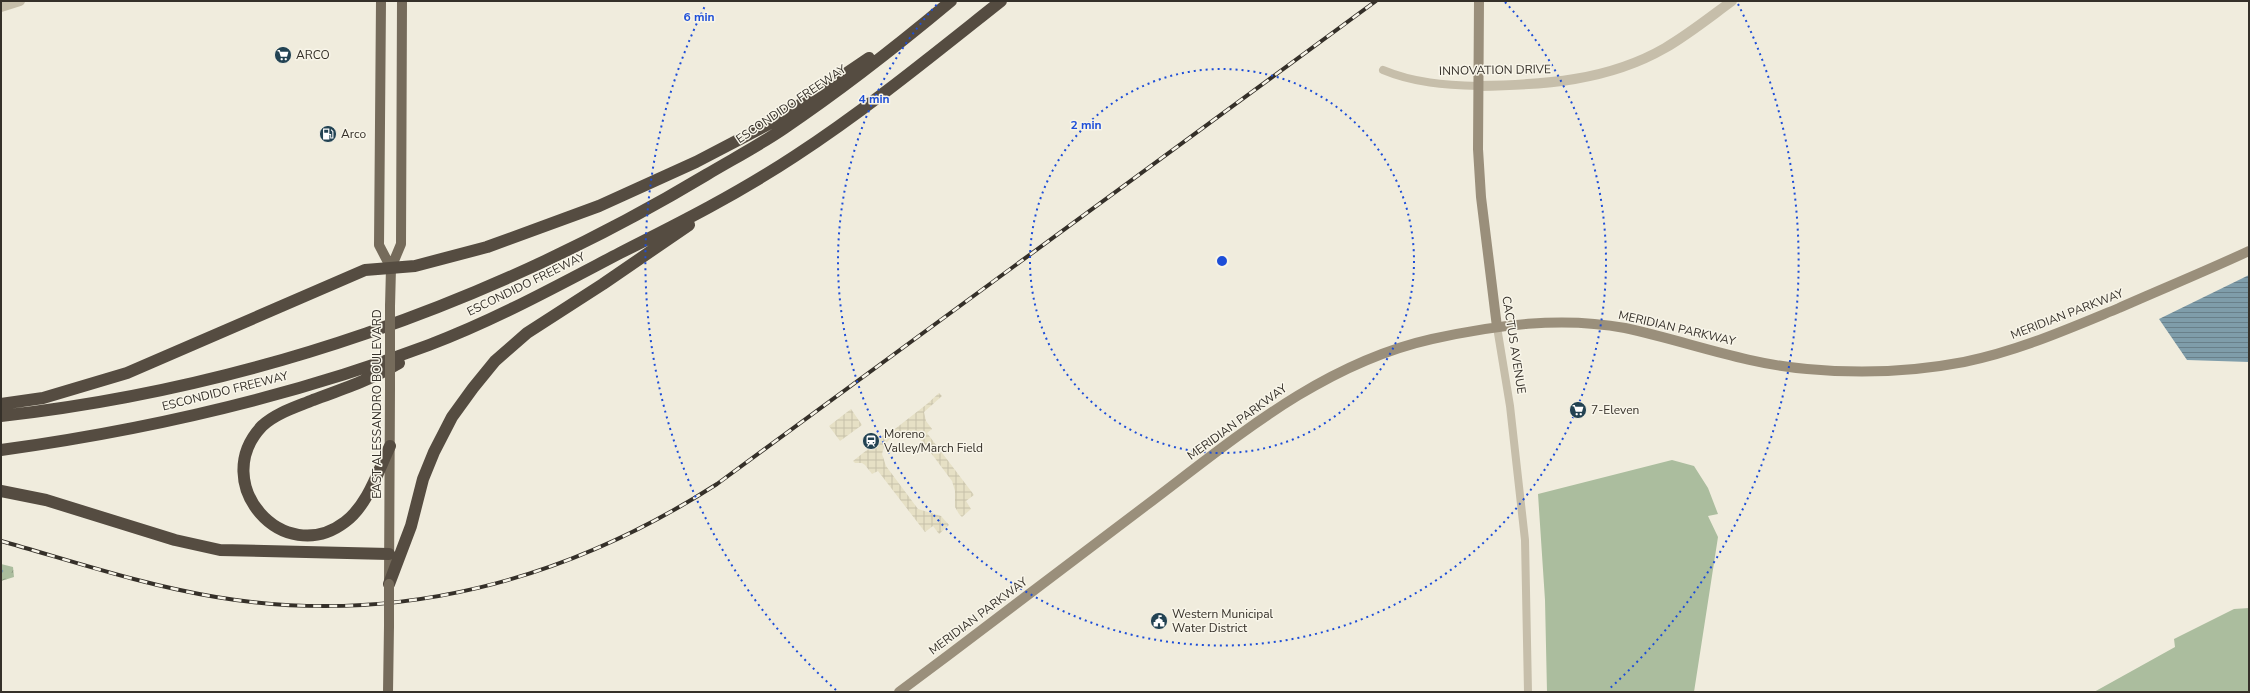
<svg xmlns="http://www.w3.org/2000/svg" width="2250" height="693" font-family="'Nunito Sans',sans-serif">
<style>
.green{fill:#abbd9e}
.forest{fill:url(#forest-crowns)}
.plaza{fill:url(#plaza-grid)}
.water{fill:url(#water-rules)}
.lines{fill:none;stroke-linecap:round;stroke-linejoin:round}
.stream{stroke:#7f9daa;stroke-width:2.5}
.minor{stroke:#c6beaa;stroke-width:8}
.tertiary{stroke:#c6beaa;stroke-width:10}
.secondary{stroke:#9a8f7b;stroke-width:10}
.primary{stroke:#756b5b;stroke-width:10}
.motorway{stroke:#554c41;stroke-width:12}
.rail-casing{stroke:#353029;stroke-width:4}
.rail{stroke:#f8f5e9;stroke-width:2.5;stroke-dasharray:8;stroke-linecap:butt}
.primary-bridge{stroke:#756b5b;stroke-width:10}
.ring{fill:none;stroke:#1d4ed8;stroke-width:2;stroke-dasharray:2 4}
.labels{text-anchor:middle;dominant-baseline:central;stroke-width:3;stroke-linejoin:round;paint-order:stroke}
.poi-label{font-size:12px;fill:#353029;stroke:#f8f5e9;text-anchor:start}
.street-label{font-size:12px;fill:#353029;stroke:#f8f5e9}
.centre{fill:#1d4ed8;stroke:#f8f5e9;stroke-width:2}
.ring-label{font-size:12px;text-anchor:middle;font-weight:bold;fill:#1d4ed8;stroke:#f8f5e9;stroke-width:3;stroke-linejoin:round;paint-order:stroke}
</style>
<defs>
<pattern id="forest-crowns" width="20" height="18" patternUnits="userSpaceOnUse"><rect width="20" height="18" fill="#abbd9e"/><path d="M2 6a3 3 0 1 1 6 0M12 15a3 3 0 1 1 6 0" fill="none" stroke="#8c9a81"/></pattern>
<pattern id="plaza-grid" width="8" height="8" patternUnits="userSpaceOnUse"><rect width="8" height="8" fill="#e6e0c5"/><path d="M0 4h8M4 0v8" fill="none" stroke="#c6c0a9"/></pattern>
<pattern id="water-rules" width="6" height="5" patternUnits="userSpaceOnUse"><rect width="6" height="5" fill="#7f9daa"/><path d="M0 2.5h6" fill="none" stroke="#69808a"/></pattern>
</defs>
<rect width="100%" height="100%" fill="#f0ecdd"/>
<path class="green" d="M1672,460L1694,466L1708,488L1718,514L1708,516L1718,537L1694,692H1547L1545,600L1538,494Z
M2249,608V692H2094L2175,647L2174,639L2234,609Z"/>
<path class="forest" d="M1,564L13,567L14,577L1,581Z"/>
<path class="plaza" d="M939,393L942,396L924,412L926,421L932,429L927,433L974,495L966,501L971,509L962,517L959,514L955,507V491L952,481L922,441L911,433L900,432L893,435L884,446L882,454L886,466L918,509L941,516L949,525L939,534L933,526L925,532L878,471L872,474L865,465L862,463H855L853,461L882,438V436L889,431L891,432L927,404Z
M851,409L862,425L840,441L829,426Z"/>
<path class="water" d="M2249,275V362L2187,360L2159,319Z"/>
<g class="lines">
<path class="stream" d="M1,572L2,571"/>
<path class="minor" d="M1383,70C1414,83 1445,85 1479,86
M1497,327L1510,406L1525,540L1528,692"/>
<path class="tertiary" d="M1,7L20,1
M1479,86C1543,85 1608,81 1665,48C1689,34 1710,17 1732,1"/>
<path class="secondary" d="M1479,1L1478,149L1481,197L1497,327
M899,692C981,631 1062,569 1144,507C1233,440 1320,364 1432,339C1495,325 1561,316 1625,328C1686,341 1745,364 1807,369C1860,374 1912,372 1964,362C2018,351 2068,329 2119,308C2162,289 2206,271 2249,251"/>
<path class="primary" d="M381,1L379,245L391,268
M390,306L391,268L401,244L402,1
M389,580L390,388
M388,692L389,626"/>
<path class="motorway" d="M1,404L43,398L127,373L365,270L415,266L487,247L599,206L696,162L782,117L869,58
M1,416C250,388 491,304 706,175C731,160 758,146 783,129C841,90 897,46 951,1
M390,446C378,471 368,505 345,522C283,569 208,483 262,426C276,413 296,407 313,400C343,389 372,379 399,363
M1,450C146,430 291,397 429,345C495,320 557,286 620,253C680,223 739,193 795,156C867,109 934,54 1001,1
M1,491L46,500L175,540L220,550L389,554
M389,584L411,526L423,479L434,452L452,417L473,388L495,361L527,333L603,284L689,225"/>
<g class="rail-casing">
<path id="rail" d="M1,541C72,561 143,585 216,597C395,627 566,581 717,484L1376,1"/>
</g>
<use href="#rail" class="rail"/>
<path class="primary-bridge" d="M390,388V306
M389,626V584"/>
</g>
<g class="ring">
<circle cx="1222" cy="261" r="192"/>
<path d="M1505 2A384 384 0 1 1 939 2"/>
<path d="M836 690A577 577 0 0 1 706 4M1738 4A577 577 0 0 1 1608 690"/>
</g>
<defs>
<g id="supermarket-disc" transform="scale(0.9)"><circle r="9.5" fill="#224252" stroke="#f8f5e9"/><path d="M-6-5.5h2.5l.6 2H6L4.5 2H-2.5L-4.4-4H-6ZM-1.5 3.2a1.3 1.3 0 1 0 .1 0ZM3 3.2a1.3 1.3 0 1 0 .1 0Z" fill="#fff"/></g>
<g id="fuel-disc" transform="scale(0.9)"><circle r="9.5" fill="#224252" stroke="#f8f5e9"/><path d="M-5.5-6h7V0h2V4h1.3V-2.5L3-4.5l.8-.8L6-3V5H2.5V1h-1V6h-7ZM-4.2-4.7v3.2H.2V-4.7Z" fill="#fff"/></g>
<g id="station-disc" transform="scale(0.9)"><circle r="9.5" fill="#224252" stroke="#f8f5e9"/><path d="M-3-6H3Q5-6 5-4V2Q5 4 3 4L4.5 6H3L1.5 4h-3L-3 6H-4.5L-3 4Q-5 4-5 2V-4Q-5-6-3-6ZM-3.5-4v3h7v-3ZM-3.5 1v1.5H-2V1ZM2 1v1.5H3.5V1Z" fill="#fff"/></g>
<g id="civic-disc" transform="scale(0.9)"><circle r="9.5" fill="#224252" stroke="#f8f5e9"/><path d="M-.6-6.5H3V-4.5H.6V-3L4-1V1h2V6H-6V1h2V-1L-.6-3ZM-1.2 2.5V6h2.4V2.5Z" fill="#fff"/></g>
</defs>
<g fill-rule="evenodd">
<use href="#supermarket-disc" x="283" y="55"/>
<use href="#fuel-disc" x="328" y="134"/>
<use href="#supermarket-disc" x="1578" y="410"/>
<use href="#station-disc" x="871" y="441"/>
<use href="#civic-disc" x="1159" y="621"/>
</g>
<g class="labels">
<g class="poi-label">
<text x="296" y="55">ARCO</text>
<text x="341" y="134">Arco</text>
<text x="1591" y="410">7-Eleven</text>
<text x="884" y="434">Moreno<tspan x="884" dy="14">Valley/March Field</tspan></text>
<text x="1172" y="614">Western Municipal<tspan x="1172" dy="14">Water District</tspan></text>
</g>
<g class="street-label">
<text transform="translate(1495 70) rotate(-1)">INNOVATION DRIVE</text>
<text transform="translate(791 104) rotate(-34)">ESCONDIDO FREEWAY</text>
<text transform="translate(526 284) rotate(-26)">ESCONDIDO FREEWAY</text>
<text transform="translate(2067 314) rotate(-21)">MERIDIAN PARKWAY</text>
<text transform="translate(1677 328) rotate(13)">MERIDIAN PARKWAY</text>
<text transform="translate(1514 345) rotate(81)">CACTUS AVENUE</text>
<text transform="translate(225 391) rotate(-14)">ESCONDIDO FREEWAY</text>
<text transform="translate(377 404) rotate(-90)">EAST ALESSANDRO BOULEVARD</text>
<text transform="translate(1237 422) rotate(-36)">MERIDIAN PARKWAY</text>
<text transform="translate(978 616) rotate(-37)">MERIDIAN PARKWAY</text>
</g>
</g>
<circle cx="1222" cy="261" r="6" class="centre"/>
<g class="ring-label">
<text x="699" y="21">6 min</text>
<text x="874" y="103">4 min</text>
<text x="1086" y="129">2 min</text>
</g>
<rect width="2250" height="693" fill="none" stroke="#353029" stroke-width="4"/>
</svg>
